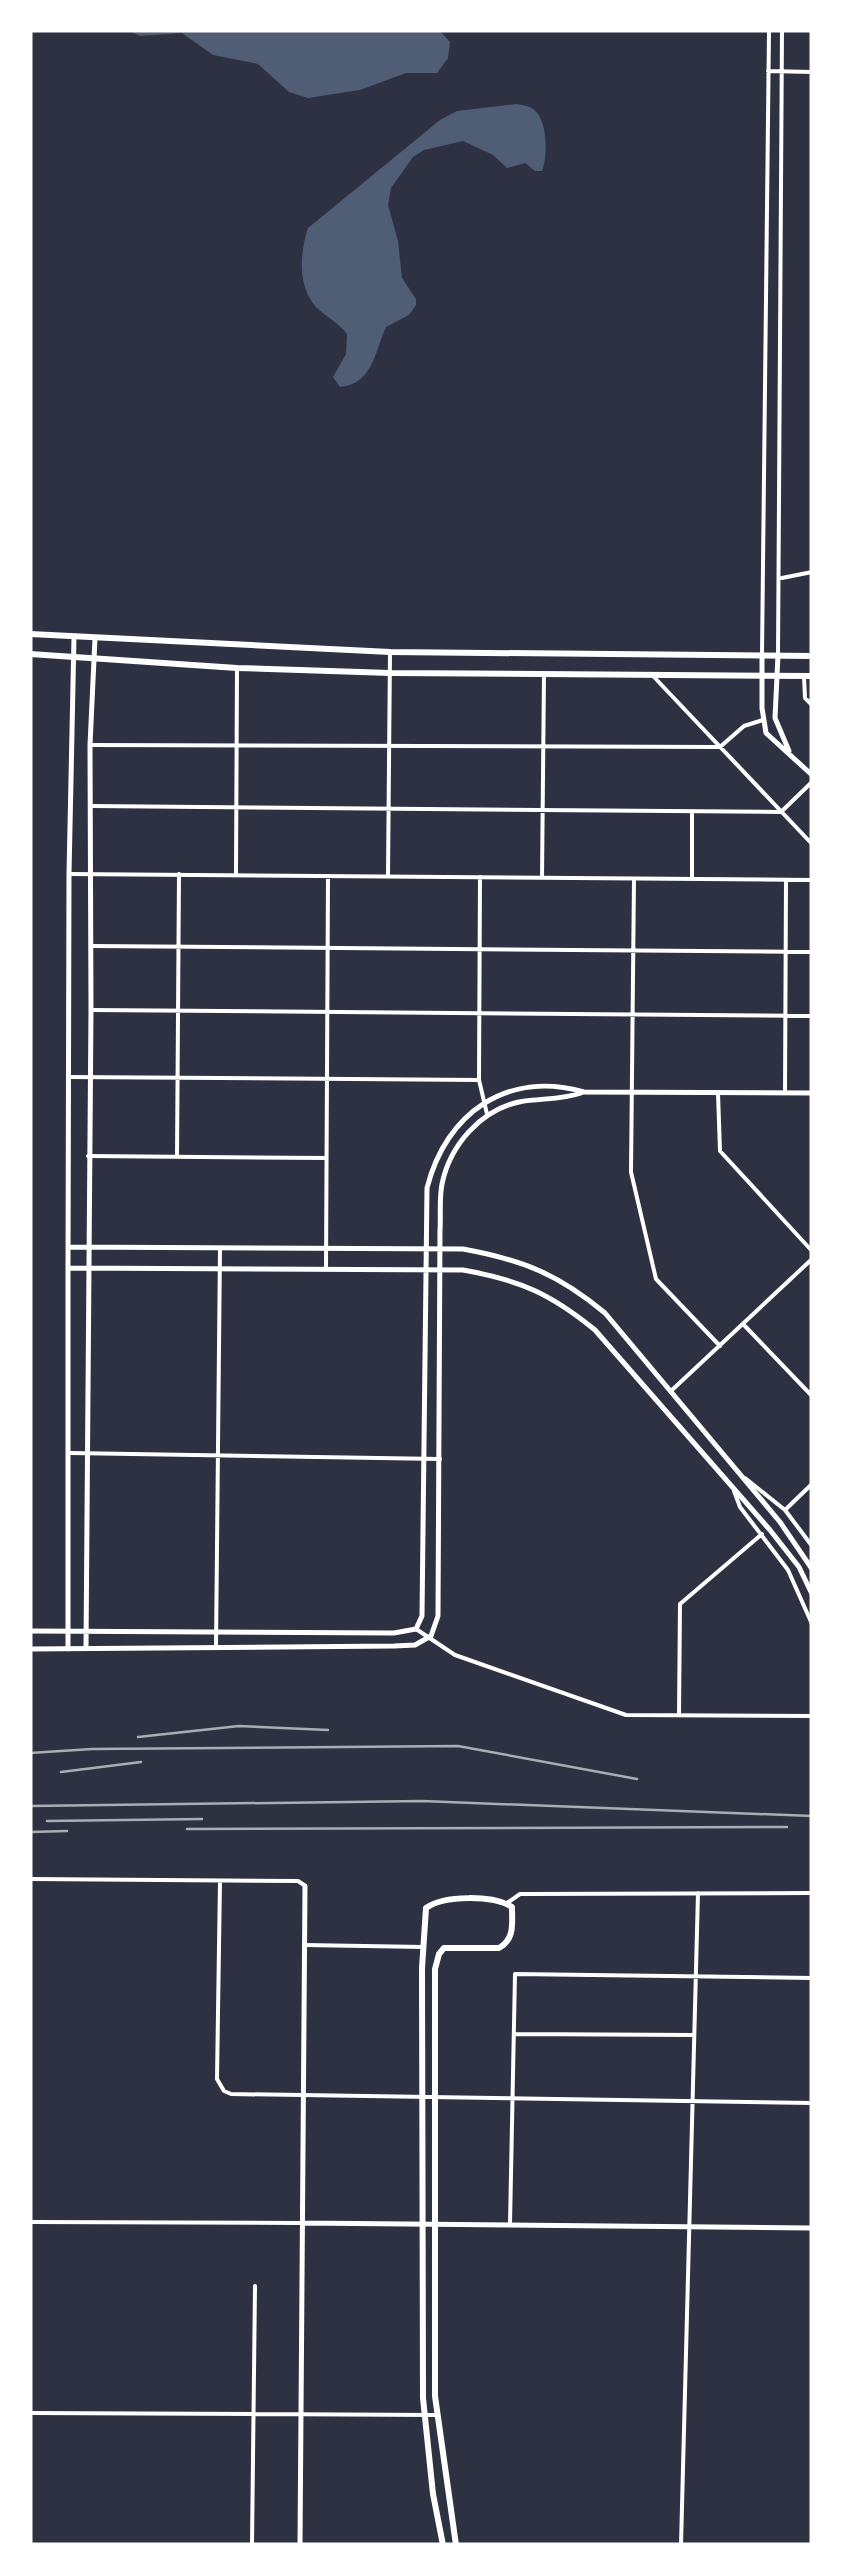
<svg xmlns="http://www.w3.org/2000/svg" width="842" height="2575" font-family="Mulish,sans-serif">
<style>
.water{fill:#4f5d75}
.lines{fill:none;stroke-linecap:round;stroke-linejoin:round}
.minor{stroke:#fff;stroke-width:4}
.tertiary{stroke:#fff;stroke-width:5}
.secondary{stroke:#fff;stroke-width:6}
.primary{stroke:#fff;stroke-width:6}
.rail{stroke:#abadb3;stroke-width:2.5}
</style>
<rect width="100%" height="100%" fill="#2d3142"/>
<path class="water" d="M127,30H439L450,42L448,58L437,73H406L360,90L308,98L289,92L258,64L213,55L182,33L140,36Z
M517,104C522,105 529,106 533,109C548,119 548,156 542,171H535L525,163L507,168L493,155L463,141L424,150L413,157L391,188L388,205L398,241L402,278L416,299V305L409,315L386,327C375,351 373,384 340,387L333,377L346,354L347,334C338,322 326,317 316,307C297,286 300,252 308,228L440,120L457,111Z"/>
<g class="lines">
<path class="minor" d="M768,71L812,72
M782,578L812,572
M762,655L769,30
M778,655L782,30
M804,676L805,698L812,705
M654,677L812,844
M90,745L720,747L744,726L763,720
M91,806L781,812L812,782
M236,873L237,668
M69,874L812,880
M388,876L390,652
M480,877L479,1080L487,1114
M542,878L544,674
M634,879L631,1172L656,1279L720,1346
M692,879V811
M92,946L812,952
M91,1010L812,1016
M68,1077L479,1080
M718,1093L720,1151L812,1251
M785,1093L786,880
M88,1156L326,1158
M177,1157L179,874
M326,1269L328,876
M743,1324L812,1396
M671,1391L812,1259
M70,1453L440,1459
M745,1478L785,1510L812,1546
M734,1491L740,1507L788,1570L812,1624
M785,1510L812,1484
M416,1629L455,1655L626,1715L812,1716
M216,1647L220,1248
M679,1715L680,1604L762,1534
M30,1879L298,1881L304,1885
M220,1881L217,2079L224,2091L231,2094L812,2103
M507,1903L520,1894H528L812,1893
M304,1945L424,1947
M514,2034L694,2035
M30,2222L300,2223
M510,2224L515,1974L812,1978
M30,2413L435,2415
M252,2545L255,2286
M681,2545L698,1893"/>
<path class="tertiary" d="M74,637L69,874L68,1268L463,1270C520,1280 551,1294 595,1330L770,1530L799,1567L812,1594
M762,655V708L766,733L812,775
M778,655L775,718L789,751
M68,1247L463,1249C523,1260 558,1274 605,1313L780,1522L812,1569
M30,1631L394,1633L416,1629L422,1616L427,1188C446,1113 507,1070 584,1092L812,1093
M86,1647L91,1010L90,745L95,638
M30,1649L394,1646L415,1645L431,1636L438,1616L440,1231C441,1215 439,1199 442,1184C450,1145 481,1110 519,1102C540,1098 561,1100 581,1093
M68,1649V1268
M302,2223L812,2228
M300,2545L305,1886"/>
<path class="secondary" d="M30,634L390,652L812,656
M30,654L237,668L390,673L812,676"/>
<path class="primary" d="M443,2545L433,2494L423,2398L422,1968L426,1908C444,1895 493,1895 512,1907C512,1924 515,1939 499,1948H444L439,1954L435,1969V2396L456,2545"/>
<path class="rail" d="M138,1737L239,1726L328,1730
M30,1753L92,1749L458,1746L637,1779
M61,1772L141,1762
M30,1806L422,1801L812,1816
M47,1821L202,1819
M187,1829L787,1827
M30,1832L67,1831"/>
</g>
<rect width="842" height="2575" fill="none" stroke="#ffffff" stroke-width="65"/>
</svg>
